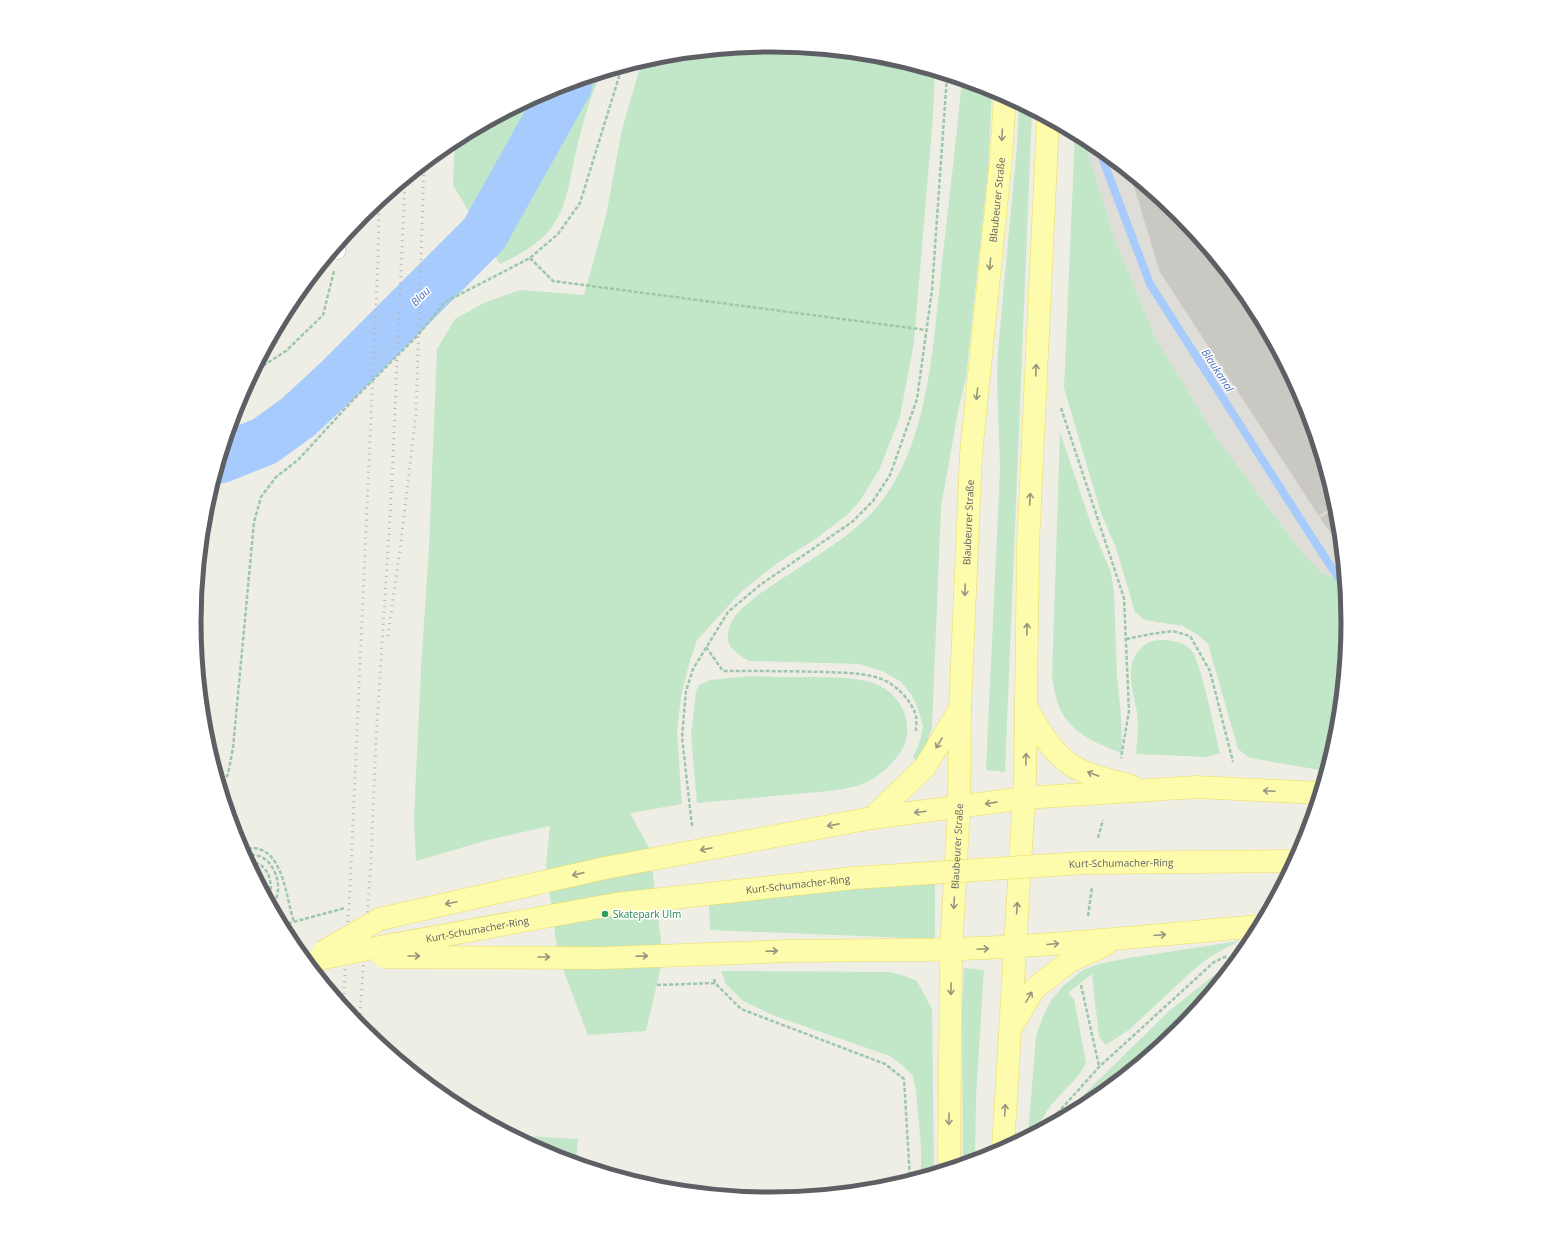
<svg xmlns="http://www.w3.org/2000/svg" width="1542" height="1244" font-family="'Open Sans',sans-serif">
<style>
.industrial{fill:#deddd7}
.green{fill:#c2e6c8}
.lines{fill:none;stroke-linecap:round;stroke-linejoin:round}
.stream{stroke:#a7cbfd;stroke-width:8}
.river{stroke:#a7cbfd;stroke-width:49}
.building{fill:#cac8c2;stroke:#d4d1c4}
.service-casing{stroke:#b8b9bf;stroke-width:15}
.primary-casing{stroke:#eedb5f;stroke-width:23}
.path{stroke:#9cc6ae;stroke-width:2.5;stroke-dasharray:4 2;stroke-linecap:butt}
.service{stroke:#fff;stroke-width:14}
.primary{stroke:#fdfcac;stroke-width:22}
.rail{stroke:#b6b6b7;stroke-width:3;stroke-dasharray:1 5;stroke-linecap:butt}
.primary-bridge-casing{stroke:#eedb5f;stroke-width:23;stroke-linecap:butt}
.path-bridge{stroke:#9cc6ae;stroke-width:2.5;stroke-dasharray:4 2;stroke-linecap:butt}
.primary-bridge{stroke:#fdfcac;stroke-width:22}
.oneway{stroke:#95967e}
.leisure-dot{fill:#2e9e5b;stroke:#fff;stroke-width:1.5}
.labels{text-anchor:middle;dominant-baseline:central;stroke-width:3;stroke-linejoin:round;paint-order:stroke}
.street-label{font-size:10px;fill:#5d5f65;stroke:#fff}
.leisure-label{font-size:10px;fill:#27864d;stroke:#fff;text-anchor:start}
.water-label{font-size:11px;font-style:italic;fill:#4972c1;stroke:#fff}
.rim{fill:none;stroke:#5d5f65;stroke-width:5}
</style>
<rect width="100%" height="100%" fill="#efeee5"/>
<path class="industrial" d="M1084,138L1092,142L1179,214L1251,302L1304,401L1337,510L1344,579L1323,574L1300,550L1216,437L1156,339L1113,235Z"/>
<path class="green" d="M771,45L884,56L935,72L933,116L914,342L900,417L880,468L860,501L848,514L817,538L776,564L742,591L697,640L689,664L681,696L677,732L682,804L630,813L650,850L663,958L646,1031L588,1035L558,956L546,865L550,826L488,840L416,861L414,818L421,668L429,548L437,349L455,319L484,303L520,290L584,295L606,216L622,129L642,61L659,56Z
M601,73C589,99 582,127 575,155C570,180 567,206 552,227C539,244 519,255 500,264L453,185L455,140L550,89Z
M962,80L992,89L988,171L966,378L958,411L941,507L932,727L927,742L916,762L913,757L920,741L923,726L918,709L911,694L900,681L884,672L860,664L749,661C741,656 731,651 728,641C727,635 729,626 732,621C738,610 749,603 758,595C786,575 816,558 843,538C858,527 873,513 884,498C930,436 934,336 942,263C949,202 956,141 962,80Z
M1019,104L1032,110L1005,772L986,770L1000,470L997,378L998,350L1017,145Z
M1075,133L1084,138L1113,235L1156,339L1216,437L1300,550L1323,574L1344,579L1348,622L1337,735L1326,771L1250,758L1238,749L1208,644L1198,635L1183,626L1145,620L1135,612L1116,548L1101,513L1064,388Z
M1060,432L1092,527L1111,573L1114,592L1117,678L1121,715L1122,753C1097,744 1072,734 1060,709C1056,700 1054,688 1052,678Z
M1166,640C1174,641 1183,643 1189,648C1201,656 1215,735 1220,753L1207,757L1136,754C1137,740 1139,727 1137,713C1133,689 1121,658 1148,643C1152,640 1161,640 1166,640Z
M750,676C770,677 790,677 810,677C841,678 884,674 901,706C906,715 908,724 907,734C906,754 882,775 865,783C846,791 817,792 796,794C763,797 730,800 697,803L691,735L696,691L699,685L710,680Z
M935,880V939L710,930L709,903Z
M1239,941L1211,956L1191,972L1130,1029L1106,1045L1099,1037L1092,974L1068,993L1074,999L1086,1063C1077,1082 1058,1094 1047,1111C1042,1119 1037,1131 1028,1135L1036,1036L1042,1019L1050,1002L1063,986L1083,970L1099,964L1129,958Z
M1234,963L1179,1030L1091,1102L1058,1120L1168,1012L1224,967Z
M964,968L984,970L976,1097L975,1160L963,1164L962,1008Z
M721,971L888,972L902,975L917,981L932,1009L934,1173L921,1176V1146L916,1090L913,1076L902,1065L890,1056L775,1016L743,1001L726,984Z
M512,1135L578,1139L576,1163L550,1155Z"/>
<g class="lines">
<path class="stream" d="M1103,151V160L1150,284L1322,553L1345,587"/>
<path class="river" d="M220,459L265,441L298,417L338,380L484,234L568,84"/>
</g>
<path class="building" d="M1130,173L1179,214L1242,290L1239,299L1300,393L1304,401L1335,505L1319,516L1160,272Z
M1242,290L1251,302L1252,304L1239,299Z
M1336,507L1337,510L1341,547L1320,518Z"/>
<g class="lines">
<g class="service-casing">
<path id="service" d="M338,244V252"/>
</g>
<g class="primary-casing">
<g id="primary">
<path d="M1026,707C1037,725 1048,748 1066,761C1082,775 1111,780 1131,786"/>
<path d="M872,818L1024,798L1197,787L1319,793"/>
<path d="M872,818L925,767L960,709"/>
<path d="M883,950C1009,951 1134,937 1259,926"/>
<path d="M1012,1026L1034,989L1070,961L1105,945"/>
<path d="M1003,1149L1025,780L1028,546L1048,119"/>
<path id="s1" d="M949,1168L951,950L959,808L960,709L971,454L1001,158L1005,96"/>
</g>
</g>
<path class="path" d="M530,258L553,281L926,330
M253,372L286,351L323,315L334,271
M1061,408L1124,598L1129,711L1121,758
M1126,639L1151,634L1173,631L1190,636L1210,671L1233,762
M706,647L723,671C757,671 790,671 824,672C844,673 865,672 884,680C897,686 912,701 916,716C917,720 916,726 916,731
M221,788L228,774L233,748L254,522L261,497L276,477L298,460L352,401L418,335L445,302L530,258L558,234L580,203L622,67
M692,826L682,737L686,691L693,669L728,612L760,585L852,522L873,501L890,475L917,399L932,290L947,75
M1098,838L1103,820
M242,850C245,849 250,848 254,848C284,851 286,899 294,922
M245,856C248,856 252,855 255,855C276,858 285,891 272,906
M249,863C268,860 275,885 268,899
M1088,916L1092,887
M714,979L715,983L741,1009L885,1064L904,1079L910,1180
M657,985L715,983
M1081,985L1099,1066
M1045,1127L1099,1067L1214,962L1227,956"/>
<use href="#service" class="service"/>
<use href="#primary" class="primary"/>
<path class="rail" d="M388,636L401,541L416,413L424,164
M343,1006L350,889L378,259L379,201
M359,1026L371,862L376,740L391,500L405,180"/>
<g class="primary-bridge-casing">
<g id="primary-bridge">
<path d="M323,952L380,919L605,868L872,818"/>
<path d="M384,957L603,958L789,951L883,950"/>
<path id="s2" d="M319,959L358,951L616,904L854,878L1083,863L1295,861"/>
</g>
</g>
<path class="path-bridge" d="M282,925L345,908"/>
<use href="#primary-bridge" class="primary-bridge"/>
</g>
<defs><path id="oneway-shaft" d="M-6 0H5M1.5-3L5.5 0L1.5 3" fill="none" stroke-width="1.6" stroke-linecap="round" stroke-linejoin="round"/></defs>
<g class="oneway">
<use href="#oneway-shaft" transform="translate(1002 135) rotate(93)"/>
<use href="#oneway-shaft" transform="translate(990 264) rotate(96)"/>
<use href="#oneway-shaft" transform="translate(1036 370) rotate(-87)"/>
<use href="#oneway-shaft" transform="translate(977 394) rotate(96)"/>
<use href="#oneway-shaft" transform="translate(1030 499) rotate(-87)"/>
<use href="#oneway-shaft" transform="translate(965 590) rotate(93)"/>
<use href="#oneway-shaft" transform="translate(1027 629) rotate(-89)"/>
<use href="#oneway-shaft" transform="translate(939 743) rotate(121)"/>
<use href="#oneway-shaft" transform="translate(1026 759) rotate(-89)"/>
<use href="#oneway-shaft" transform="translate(1093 774) rotate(-160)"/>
<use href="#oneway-shaft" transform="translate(1269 791) rotate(-177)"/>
<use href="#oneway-shaft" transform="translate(991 803) rotate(172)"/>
<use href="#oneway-shaft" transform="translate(920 812) rotate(173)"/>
<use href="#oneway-shaft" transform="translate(833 825) rotate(169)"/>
<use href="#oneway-shaft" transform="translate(706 849) rotate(169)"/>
<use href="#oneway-shaft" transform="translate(578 874) rotate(167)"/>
<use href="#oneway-shaft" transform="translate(451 903) rotate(168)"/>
<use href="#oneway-shaft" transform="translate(954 903) rotate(93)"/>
<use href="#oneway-shaft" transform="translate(1017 908) rotate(-86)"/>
<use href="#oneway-shaft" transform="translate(1160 935) rotate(-5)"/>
<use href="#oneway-shaft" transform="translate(1053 944) rotate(-5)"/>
<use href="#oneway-shaft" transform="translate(983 949) rotate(-3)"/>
<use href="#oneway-shaft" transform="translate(772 951) rotate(-2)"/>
<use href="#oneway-shaft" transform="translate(414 956)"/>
<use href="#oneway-shaft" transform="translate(642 956) rotate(-2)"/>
<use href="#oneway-shaft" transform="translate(544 957)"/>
<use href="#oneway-shaft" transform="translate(951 989) rotate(91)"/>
<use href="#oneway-shaft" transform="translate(1029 997) rotate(-60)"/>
<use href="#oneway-shaft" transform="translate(1005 1110) rotate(-87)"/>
<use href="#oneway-shaft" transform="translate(949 1119) rotate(91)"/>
</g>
<circle class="leisure-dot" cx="605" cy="914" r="4"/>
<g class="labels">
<g class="street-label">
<text stroke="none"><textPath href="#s1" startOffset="970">Blaubeurer Straße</textPath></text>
<text stroke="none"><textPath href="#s1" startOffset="646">Blaubeurer Straße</textPath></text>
<text stroke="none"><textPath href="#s1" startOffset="322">Blaubeurer Straße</textPath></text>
<text stroke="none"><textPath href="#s2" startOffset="809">Kurt-Schumacher-Ring</textPath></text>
<text stroke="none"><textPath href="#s2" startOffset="485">Kurt-Schumacher-Ring</textPath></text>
<text stroke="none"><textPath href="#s2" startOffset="161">Kurt-Schumacher-Ring</textPath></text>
</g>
<g class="leisure-label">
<text x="613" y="914">Skatepark Ulm</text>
</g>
<g class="water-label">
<text transform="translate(420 296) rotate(-45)">Blau</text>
<text transform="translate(1218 370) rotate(57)">Blaukanal</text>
</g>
</g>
<path d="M0 0H1542V1244H0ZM201 622a570 570 0 1 1 1140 0a570 570 0 1 1-1140 0Z" fill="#fff" fill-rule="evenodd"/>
<path class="rim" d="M201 622a570 570 0 1 1 1140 0a570 570 0 1 1-1140 0Z"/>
</svg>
